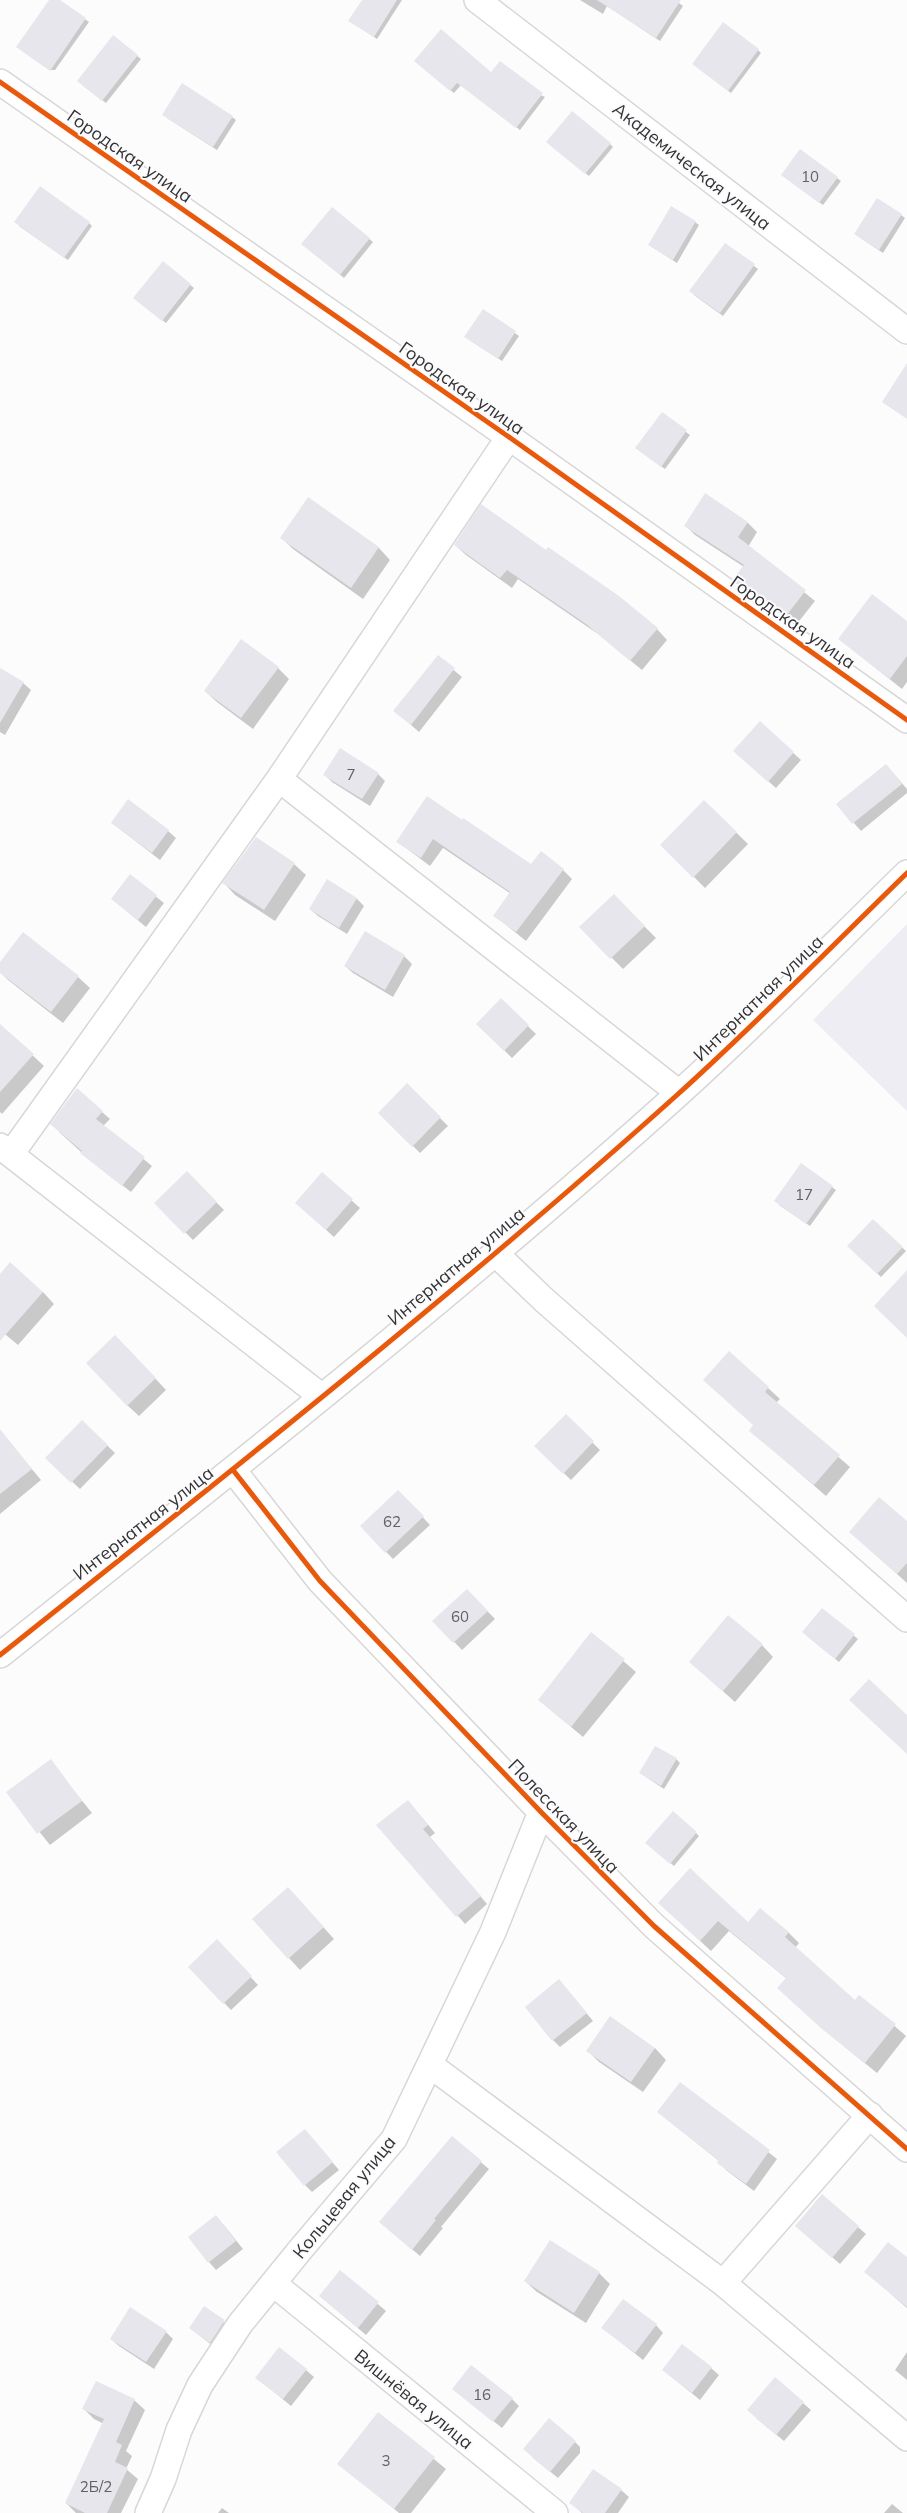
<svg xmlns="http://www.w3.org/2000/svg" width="907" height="2513" font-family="Mulish,sans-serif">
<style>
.built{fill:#eeedf3}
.shadow{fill:#0003}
.building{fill:#e7e6ec}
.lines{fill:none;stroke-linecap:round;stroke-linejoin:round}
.street-casing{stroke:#d7d7d8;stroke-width:28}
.street{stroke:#fff;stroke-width:25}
.cycleway-casing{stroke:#fbfbfd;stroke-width:8}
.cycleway{stroke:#e8590c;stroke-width:5}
.labels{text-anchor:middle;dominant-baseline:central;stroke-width:4;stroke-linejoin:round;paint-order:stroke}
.number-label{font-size:15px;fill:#616163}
.street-label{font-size:18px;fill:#323233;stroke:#fbfbfd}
</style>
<rect width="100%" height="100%" fill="#fcfcfc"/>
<path class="built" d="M907,924V1111L813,1020Z"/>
<path class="shadow" d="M51,0H58L89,22L55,70H50Z
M363,0H402L377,39L350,21Z
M580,0H675L683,6L660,41L607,6L603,14Z
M113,37L141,59L106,103L82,85Z
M758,50L761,53L731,93L697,67Z
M419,64L492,73L545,97L520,130L461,85L454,93Z
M232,117L236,120L217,150L167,118Z
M610,144L613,147L589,176L551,146Z
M801,151L841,181L823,205L786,178Z
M332,209L373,242L344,278L307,248Z
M901,215L905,218L883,253L859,237Z
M695,222L699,225L677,263L649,245Z
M89,223L92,226L68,260L19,226Z
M725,244L758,269L723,316L694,295Z
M163,263L194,288L166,323L138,301Z
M483,311L519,336L502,361L470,340Z
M662,414L690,435L665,469L640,451Z
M705,495L748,523L757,532L748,547L815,601L796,625L744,588L735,579L744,567L695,535L685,525Z
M309,499L379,548L390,560L363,599L293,549L282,538Z
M455,545L657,629L667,640L642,670L598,634L518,579L512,588L466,555Z
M907,622V682L902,689L839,639Z
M438,657L462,677L419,732L395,711Z
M278,668L289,679L253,729L217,702L205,691Z
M0,675L23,683L31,690L5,735L0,732Z
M760,723L801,760L776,788L742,758Z
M886,765L907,789V793L861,831L838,805Z
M378,774L385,781L370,806L332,782L325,775Z
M428,798L532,866L563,870L572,879L526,941L495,916L511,894L443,848L430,866L398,842Z
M704,801L748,844L705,888L662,845Z
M112,823L168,831L176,838L160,860Z
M294,864L306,875L275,921L235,895L224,883Z
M130,876L164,903L146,927L112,899Z
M356,898L364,906L347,934L318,916L310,909Z
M625,907L656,938L623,969L581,927Z
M365,933L404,956L412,964L393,997L353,973L345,966Z
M0,964L78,977L90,988L63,1023L8,980L0,972Z
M501,1000L536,1034L512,1058L478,1024Z
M0,1025L44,1066L2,1114L0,1112Z
M407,1085L448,1126L420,1153L380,1113Z
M102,1112L110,1119L103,1126L152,1166L131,1192L90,1160L59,1132Z
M802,1165L836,1190L810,1226L779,1205Z
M187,1173L224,1210L193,1240L156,1203Z
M322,1174L360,1208L334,1237L304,1210Z
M873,1221L906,1251L881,1277L849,1246Z
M0,1276L43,1292L54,1304L18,1345L0,1330Z
M127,1348L166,1390L139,1416L127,1405Z
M730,1353L780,1399L776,1403L850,1467L826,1496L751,1431L755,1426Z
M566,1416L600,1450L571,1480L536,1446Z
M82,1421L115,1453L80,1489L47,1458Z
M6,1438L41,1480L0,1514V1442Z
M398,1491L430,1525L393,1559L361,1526Z
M907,1523V1583L850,1532Z
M467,1590L495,1619L462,1650L434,1621Z
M822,1610L858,1639L839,1662L807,1636Z
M592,1634L636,1672L583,1737L539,1700Z
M762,1645L773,1657L735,1702L690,1662Z
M676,1759L680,1763L664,1789L640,1773Z
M50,1761L92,1813L50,1845L8,1793Z
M408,1801L435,1833L430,1837L487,1904L465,1924L406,1856L397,1849L378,1825Z
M696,1833L699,1836L674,1866L651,1846Z
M299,1900L334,1939L300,1970L289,1958Z
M670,1913L749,1924L788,1932L799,1943L795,1948L855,2002L860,1996L906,2036L877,2073L835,2039L790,1999L787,1979L729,1931L711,1951Z
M217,1941L258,1985L231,2010L189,1967Z
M559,1980L593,2021L560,2047L553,2040Z
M655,2048L666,2060L643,2092L599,2062L588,2051Z
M681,2084L777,2159L754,2191L726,2170L719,2161L658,2112Z
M305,2131L339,2170L312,2192L305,2185Z
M452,2138L489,2169L441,2227L443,2228L420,2256L380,2222Z
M822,2196L866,2234L840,2264L804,2233Z
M223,2224L243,2249L216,2270L209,2262Z
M907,2259V2308L866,2272Z
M340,2272L386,2311L366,2335L320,2296Z
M599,2273L610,2284L586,2323L537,2292L525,2281Z
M204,2307L232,2329L218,2350L190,2328Z
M656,2325L663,2333L643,2360L603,2328Z
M166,2332L173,2339L154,2369L119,2346L111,2339Z
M907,2352V2380L895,2370Z
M711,2368L719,2375L700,2400L663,2370Z
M306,2370L314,2377L291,2406L257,2378Z
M454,2389L512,2399L519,2406L502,2428Z
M134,2400L145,2410L126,2451L132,2456L126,2469L138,2479L121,2513H76L66,2503L104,2424L94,2419L84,2409Z
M803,2403L811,2410L784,2441L756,2418Z
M379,2414L446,2469L411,2513H399L339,2464Z
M572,2439L580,2447V2453L558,2478L532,2457Z
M621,2490L629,2497L618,2513H582L571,2503Z
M892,2504L903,2513H884Z
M222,2508L229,2513H218Z"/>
<path class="building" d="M49,0H60L86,18L50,71L16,47Z
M362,0H397L374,37L348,21Z
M597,0H681L656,38Z
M723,22L759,49L728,91L692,64Z
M441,29L491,72L500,61L543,93L516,128L457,83L450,91L414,61Z
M113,35L138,55L102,101L77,81Z
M182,83L233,116L213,147L162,115Z
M572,111L611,143L585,174L546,142Z
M800,149L838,177L819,203L781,175Z
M40,186L90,222L64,258L14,222Z
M877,198L902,214L879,250L854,234Z
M671,206L696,221L673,260L648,245Z
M332,207L370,238L340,275L301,244Z
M725,243L755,264L720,313L689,291Z
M163,261L191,284L162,321L133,298Z
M483,309L516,331L498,359L464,337Z
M907,363V419L882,402Z
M662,412L687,430L661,467L635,448Z
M705,493L748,522L738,537L806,590L786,616L733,579L744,565L684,526Z
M308,497L379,547L351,588L280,538Z
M481,504L546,550L548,547L619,596L658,628L630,661L586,624L507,570L500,578L454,545Z
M872,594L907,621V656L890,679L838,639Z
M241,639L279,667L241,718L204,691Z
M438,655L455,668L411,725L393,711Z
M0,668L24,682L0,723Z
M760,721L794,752L768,782L733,751Z
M340,748L379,773L362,799L323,775Z
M886,764L902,784L852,824L836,804Z
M427,796L462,820L463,818L531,864L541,851L564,869L516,932L493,916L510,892L433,839L421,858L396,842Z
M128,799L169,830L152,853L111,823Z
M704,800L737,832L693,878L660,845Z
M256,837L295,863L264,910L222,883Z
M130,874L157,895L138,920L111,899Z
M327,879L357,898L339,928L309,909Z
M614,894L645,926L610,959L579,927Z
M365,931L405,955L385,990L344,966Z
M23,932L79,976L51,1012L0,973V962Z
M501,998L529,1025L504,1051L476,1024Z
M0,1024L34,1054L0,1092Z
M407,1083L441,1117L412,1147L378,1113Z
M77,1088L103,1111L96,1119L145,1157L122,1186L80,1153L82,1151L50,1124Z
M801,1163L833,1186L806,1224L774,1201Z
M187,1171L217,1202L184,1234L154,1203Z
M322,1172L353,1199L326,1230L295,1203Z
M873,1219L903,1247L877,1274L847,1246Z
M10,1262L43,1292L0,1341V1274Z
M907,1270V1338L874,1306Z
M115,1335L156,1378L127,1406L86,1363Z
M729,1351L769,1387L765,1392L840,1455L814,1485L749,1431L753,1425L703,1380Z
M566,1414L594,1441L563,1474L534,1446Z
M82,1420L108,1445L71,1483L45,1458Z
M0,1429L32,1469L0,1494Z
M398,1490L424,1516L385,1553L360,1526Z
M879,1497L907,1521V1563L897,1574L849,1532Z
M467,1589L488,1611L453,1643L432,1621Z
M822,1608L855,1634L835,1659L802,1632Z
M728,1615L763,1644L723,1691L689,1662Z
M591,1632L625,1659L571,1727L538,1700Z
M869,1679L907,1715V1754L849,1700Z
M655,1746L677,1758L661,1786L639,1773Z
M51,1759L82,1801L37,1834L6,1792Z
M408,1800L428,1825L423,1829L481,1896L456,1917L376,1825Z
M673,1811L697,1832L670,1864L645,1843Z
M690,1868L748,1922L760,1908L789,1932L785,1937L855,2000L859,1995L896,2024L865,2063L822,2029L777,1988L786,1978L718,1921L700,1941L658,1903Z
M288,1887L324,1927L288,1959L252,1919Z
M217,1939L252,1976L223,2004L188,1967Z
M559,1979L587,2013L552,2041L525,2007Z
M610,2016L655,2048L631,2082L586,2051Z
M680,2082L770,2150L746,2184L717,2163L718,2160L657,2112Z
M305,2129L333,2162L304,2186L276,2152Z
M452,2136L482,2161L434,2219L436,2220L412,2250L379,2222Z
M822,2194L859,2226L832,2258L795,2226Z
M216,2215L236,2241L208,2263L188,2237Z
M550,2240L600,2272L574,2313L524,2281Z
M888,2242L907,2257V2307L864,2272Z
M340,2270L379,2302L358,2328L319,2296Z
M623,2299L657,2324L635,2353L601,2328Z
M204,2306L225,2320L210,2343L189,2328Z
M130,2307L167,2331L146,2362L110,2339Z
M682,2344L712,2367L692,2393L662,2370Z
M279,2347L307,2369L283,2399L255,2378Z
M471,2365L513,2398L493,2422L452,2389Z
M775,2377L804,2402L776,2435L747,2410Z
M96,2381L135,2399L116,2442L122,2445L115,2462L128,2468L107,2513H85L65,2503L104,2419L82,2409Z
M378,2412L435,2457L394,2509L337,2464Z
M549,2418L576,2441L550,2472L523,2449Z
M593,2469L622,2489L605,2513H583L569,2503Z"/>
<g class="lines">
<g class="street-casing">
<path id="street" d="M477,0L907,331
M0,82L509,437L907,720
M279,779L679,1093
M0,1146L321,1396
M11,1154L279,779L509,437
M495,1253L543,1299L907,1619
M233,1470L320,1581L541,1812L654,1926L907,2149
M0,1655C229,1473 460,1290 677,1095C756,1024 831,947 907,873
M430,2065L723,2283L907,2438
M723,2283L870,2115
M274,2284L555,2513
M148,2513L163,2479L179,2430L200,2385L240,2324L300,2250L394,2139L493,1932L541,1812"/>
</g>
<use href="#street" class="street"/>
<g class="cycleway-casing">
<path id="cycleway" d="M0,82L509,437L907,720
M233,1470L320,1581L541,1812L654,1926L907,2149
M0,1655C229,1473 460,1290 677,1095C756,1024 831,947 907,873"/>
</g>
<use href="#cycleway" class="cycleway"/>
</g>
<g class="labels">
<g class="number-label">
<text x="810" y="176">10</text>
<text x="351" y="774">7</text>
<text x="804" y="1194">17</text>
<text x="392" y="1521">62</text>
<text x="460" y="1616">60</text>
<text x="482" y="2394">16</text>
<text x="386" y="2460">3</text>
<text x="96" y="2486">2Б/2</text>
</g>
<g class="street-label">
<text transform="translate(130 156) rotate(35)">Городская улица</text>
<text transform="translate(692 166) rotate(38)">Академическая улица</text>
<text transform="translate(462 388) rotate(35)">Городская улица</text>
<text transform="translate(793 622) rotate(35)">Городская улица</text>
<text transform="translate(758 998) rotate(-44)">Интернатная улица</text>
<text transform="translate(456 1266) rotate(-40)">Интернатная улица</text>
<text transform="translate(143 1523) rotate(-38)">Интернатная улица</text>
<text transform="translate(564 1816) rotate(46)">Полесская улица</text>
<text transform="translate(344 2197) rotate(-51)">Кольцевая улица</text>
<text transform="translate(414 2399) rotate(39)">Вишнёвая улица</text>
</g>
</g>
</svg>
